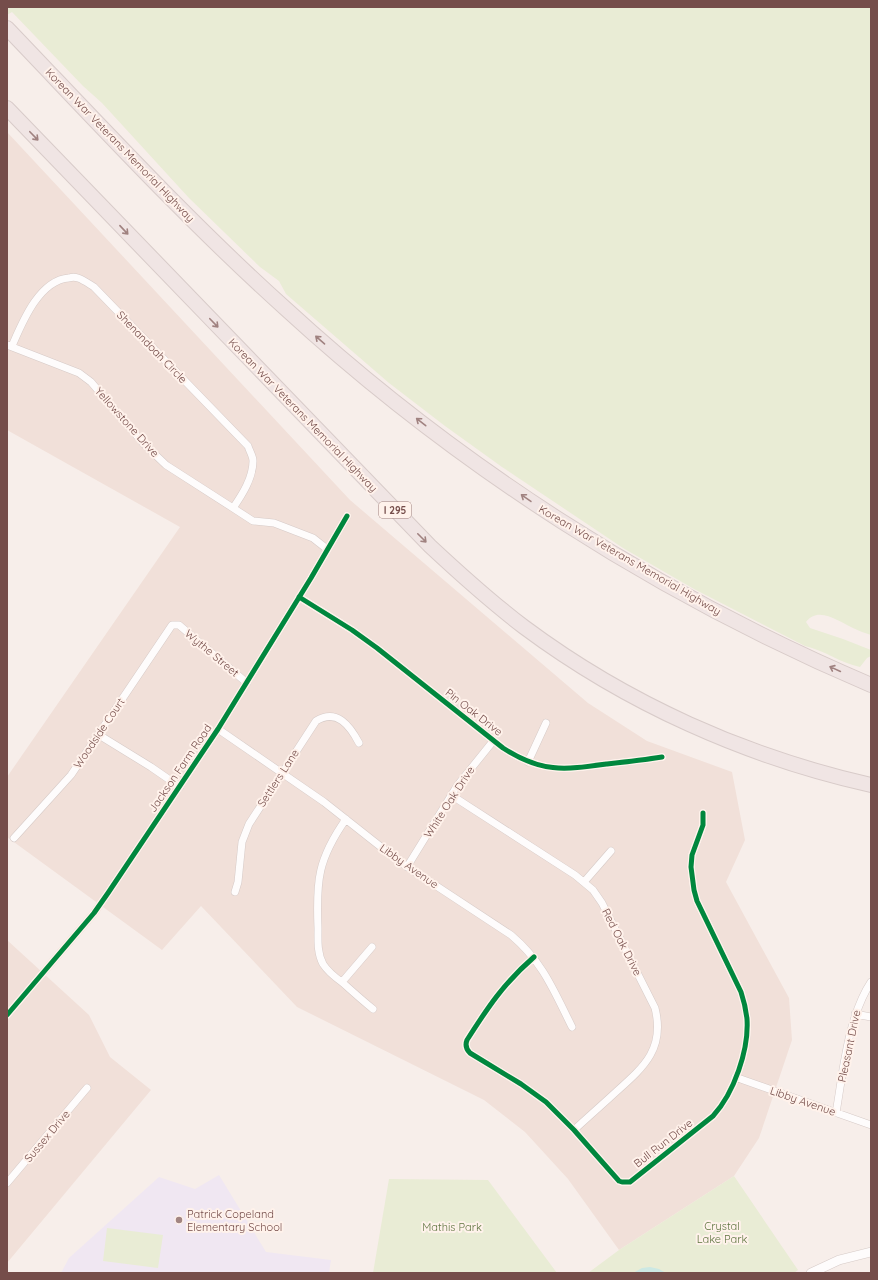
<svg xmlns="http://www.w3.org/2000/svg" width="878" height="1280" font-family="Quicksand,sans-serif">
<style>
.residential{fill:#f1e0d9}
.education{fill:#f0e7f2}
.green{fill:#e9ecd5}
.water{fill:#cce8e3}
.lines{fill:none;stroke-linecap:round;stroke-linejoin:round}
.minor-casing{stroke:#d6cac7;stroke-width:8}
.tertiary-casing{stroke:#d6cac7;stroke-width:10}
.motorway-casing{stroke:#d8cbc9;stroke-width:16}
.minor{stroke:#fefcfc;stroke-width:7}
.tertiary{stroke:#fefcfc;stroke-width:9}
.motorway{stroke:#f0e5e4;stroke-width:14}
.cycleway-casing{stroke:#fff2eb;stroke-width:8}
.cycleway{stroke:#00873e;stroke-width:5}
.oneway{stroke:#a08280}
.poi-dot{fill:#a28582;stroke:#fff2eb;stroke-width:1.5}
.labels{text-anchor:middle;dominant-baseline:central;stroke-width:4;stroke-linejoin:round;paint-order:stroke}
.shield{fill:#fff2eb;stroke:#9e7e7a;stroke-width:1}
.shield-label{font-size:10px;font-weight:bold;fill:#754d4a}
.street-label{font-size:11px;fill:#754d4a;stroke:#fff2eb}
.poi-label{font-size:11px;fill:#754d4a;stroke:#fff2eb;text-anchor:start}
.park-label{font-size:11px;fill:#5e743f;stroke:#fff2eb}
</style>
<rect width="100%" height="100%" fill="#f7eeea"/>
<path class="residential" d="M7,132L350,500L588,703L647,741L732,772L745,840L726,882L789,998L792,1040L759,1138L734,1176L619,1250L568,1179L525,1132L484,1100L297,1007L201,906L162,950L7,837V777L180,527L7,430Z
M7,940L89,1015L110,1057L151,1090L7,1263Z"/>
<path class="education" d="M219,1175L266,1252L331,1260L329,1273H61L69,1258L159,1177L195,1189Z"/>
<path class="green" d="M7,7H871V635C865,633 859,631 853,628C840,622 818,605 806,622L810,628L843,639L871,650V656L867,658L860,667C840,663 824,650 805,646L694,589L623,548L502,467L445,426L389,383L286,294L279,281L260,267L189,198L102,103L83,86L12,12L7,15Z
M734,1176L798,1270L794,1273H588L619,1250Z
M389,1179L488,1180L557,1273H373Z
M107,1228L163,1235L158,1268L103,1261Z"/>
<path class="water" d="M650,1267L659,1269L666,1273H633L642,1268Z"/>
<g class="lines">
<g class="minor-casing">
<path id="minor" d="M7,345L79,373L91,382L143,443L166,465L233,508L253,521L274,523L313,538L327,549
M12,346C22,323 39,280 69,278C72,277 75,277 78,278C84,280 89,284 94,287L248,446C249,450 253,456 253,461C253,478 242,495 233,508
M299,597L352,630L377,648L503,748C542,773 563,770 607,764C625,762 643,760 662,757
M218,729L324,802L400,862L511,935C543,962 554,991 572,1027
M99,735L151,767L180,787
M528,762L546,723
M451,795L575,875L593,890L602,903L655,1008C665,1048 645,1066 617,1091C603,1104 588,1117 574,1130
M346,819C318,859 316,880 318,928C318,940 317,953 323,964C328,972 336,978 343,983C353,992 363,1001 373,1009
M14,838L71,775L172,625H179L247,683
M407,867L457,786L494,740
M584,882L611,851
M235,892L238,882L242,842L249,824L316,721C337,708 350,726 359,743
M534,957C504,983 488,1007 467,1040C465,1045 466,1049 470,1053L521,1084L546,1102L574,1130L619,1181L622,1182H630L713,1116C734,1093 749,1050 747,1019C746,1010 744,1001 741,992L697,901L694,890L691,867L692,855L703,825V813
M342,982L372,947
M855,1014L871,1017
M7,1015L94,913L108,893L218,729L311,578L347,516
M735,1077L871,1125
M836,1113C843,1072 848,1017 871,982
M7,1183L87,1088"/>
</g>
<g class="tertiary-casing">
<path id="tertiary" d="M811,1273L839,1260L871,1252"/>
</g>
<g class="motorway-casing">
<path id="motorway" d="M7,28C98,123 188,221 286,309C457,466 657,594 871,685
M7,108L430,546C460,574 491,602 524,627C626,703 746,757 871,785"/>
</g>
<use href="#minor" class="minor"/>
<use href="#tertiary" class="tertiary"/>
<use href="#motorway" class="motorway"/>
<g class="cycleway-casing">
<path id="cycleway" d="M299,597L352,630L377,648L503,748C542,773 563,770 607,764C625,762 643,760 662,757
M534,957C504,983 488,1007 467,1040C465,1045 466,1049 470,1053L521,1084L546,1102L574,1130L619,1181L622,1182H630L713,1116C734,1093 749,1050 747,1019C746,1010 744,1001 741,992L697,901L694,890L691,867L692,855L703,825V813
M7,1015L94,913L108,893L218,729L311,578L347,516"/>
</g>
<use href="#cycleway" class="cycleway"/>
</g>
<defs><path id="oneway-shaft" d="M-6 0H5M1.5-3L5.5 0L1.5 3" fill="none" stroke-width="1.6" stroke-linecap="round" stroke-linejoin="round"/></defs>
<g class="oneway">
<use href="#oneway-shaft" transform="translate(34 136) rotate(46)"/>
<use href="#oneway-shaft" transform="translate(124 230) rotate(47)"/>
<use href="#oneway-shaft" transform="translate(214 323) rotate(46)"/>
<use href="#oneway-shaft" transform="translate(320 340) rotate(-139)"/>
<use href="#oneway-shaft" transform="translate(421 422) rotate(-142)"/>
<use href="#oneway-shaft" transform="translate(526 498) rotate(-145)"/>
<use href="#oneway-shaft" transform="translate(422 538) rotate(45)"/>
<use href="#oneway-shaft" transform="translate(835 669) rotate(-155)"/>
</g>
<circle class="poi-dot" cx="179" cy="1220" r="4"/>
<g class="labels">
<rect class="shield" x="379" y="502" width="32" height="16" rx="3"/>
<g class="shield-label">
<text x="395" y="510">I 295</text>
</g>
<g class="street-label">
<text transform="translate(120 145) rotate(46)">Korean War Veterans Memorial Highway</text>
<text transform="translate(152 347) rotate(46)">Shenandoah Circle</text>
<text transform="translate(303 415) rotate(46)">Korean War Veterans Memorial Highway</text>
<text transform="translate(127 422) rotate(48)">Yellowstone Drive</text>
<text transform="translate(630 560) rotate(30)">Korean War Veterans Memorial Highway</text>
<text transform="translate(212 653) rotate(40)">Wythe Street</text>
<text transform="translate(474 712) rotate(38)">Pin Oak Drive</text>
<text transform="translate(99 733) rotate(-56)">Woodside Court</text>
<text transform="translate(180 768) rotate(-56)">Jackson Farm Road</text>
<text transform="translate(278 778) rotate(-57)">Settlers Lane</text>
<text transform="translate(449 802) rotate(-57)">White Oak Drive</text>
<text transform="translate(409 866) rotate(35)">Libby Avenue</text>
<text transform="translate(622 942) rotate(63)">Red Oak Drive</text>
<text transform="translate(849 1046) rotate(-78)">Pleasant Drive</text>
<text transform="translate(803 1101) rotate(19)">Libby Avenue</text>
<text transform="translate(47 1136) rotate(-50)">Sussex Drive</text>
<text transform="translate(663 1143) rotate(-38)">Bull Run Drive</text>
</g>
<g class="poi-label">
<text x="187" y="1214">Patrick Copeland<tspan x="187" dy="13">Elementary School</tspan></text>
</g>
<g class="park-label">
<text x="722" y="1226">Crystal<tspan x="722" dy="13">Lake Park</tspan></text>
<text x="452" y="1227">Mathis Park</text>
</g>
</g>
<rect width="878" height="1280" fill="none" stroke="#754d4a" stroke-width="16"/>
</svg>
